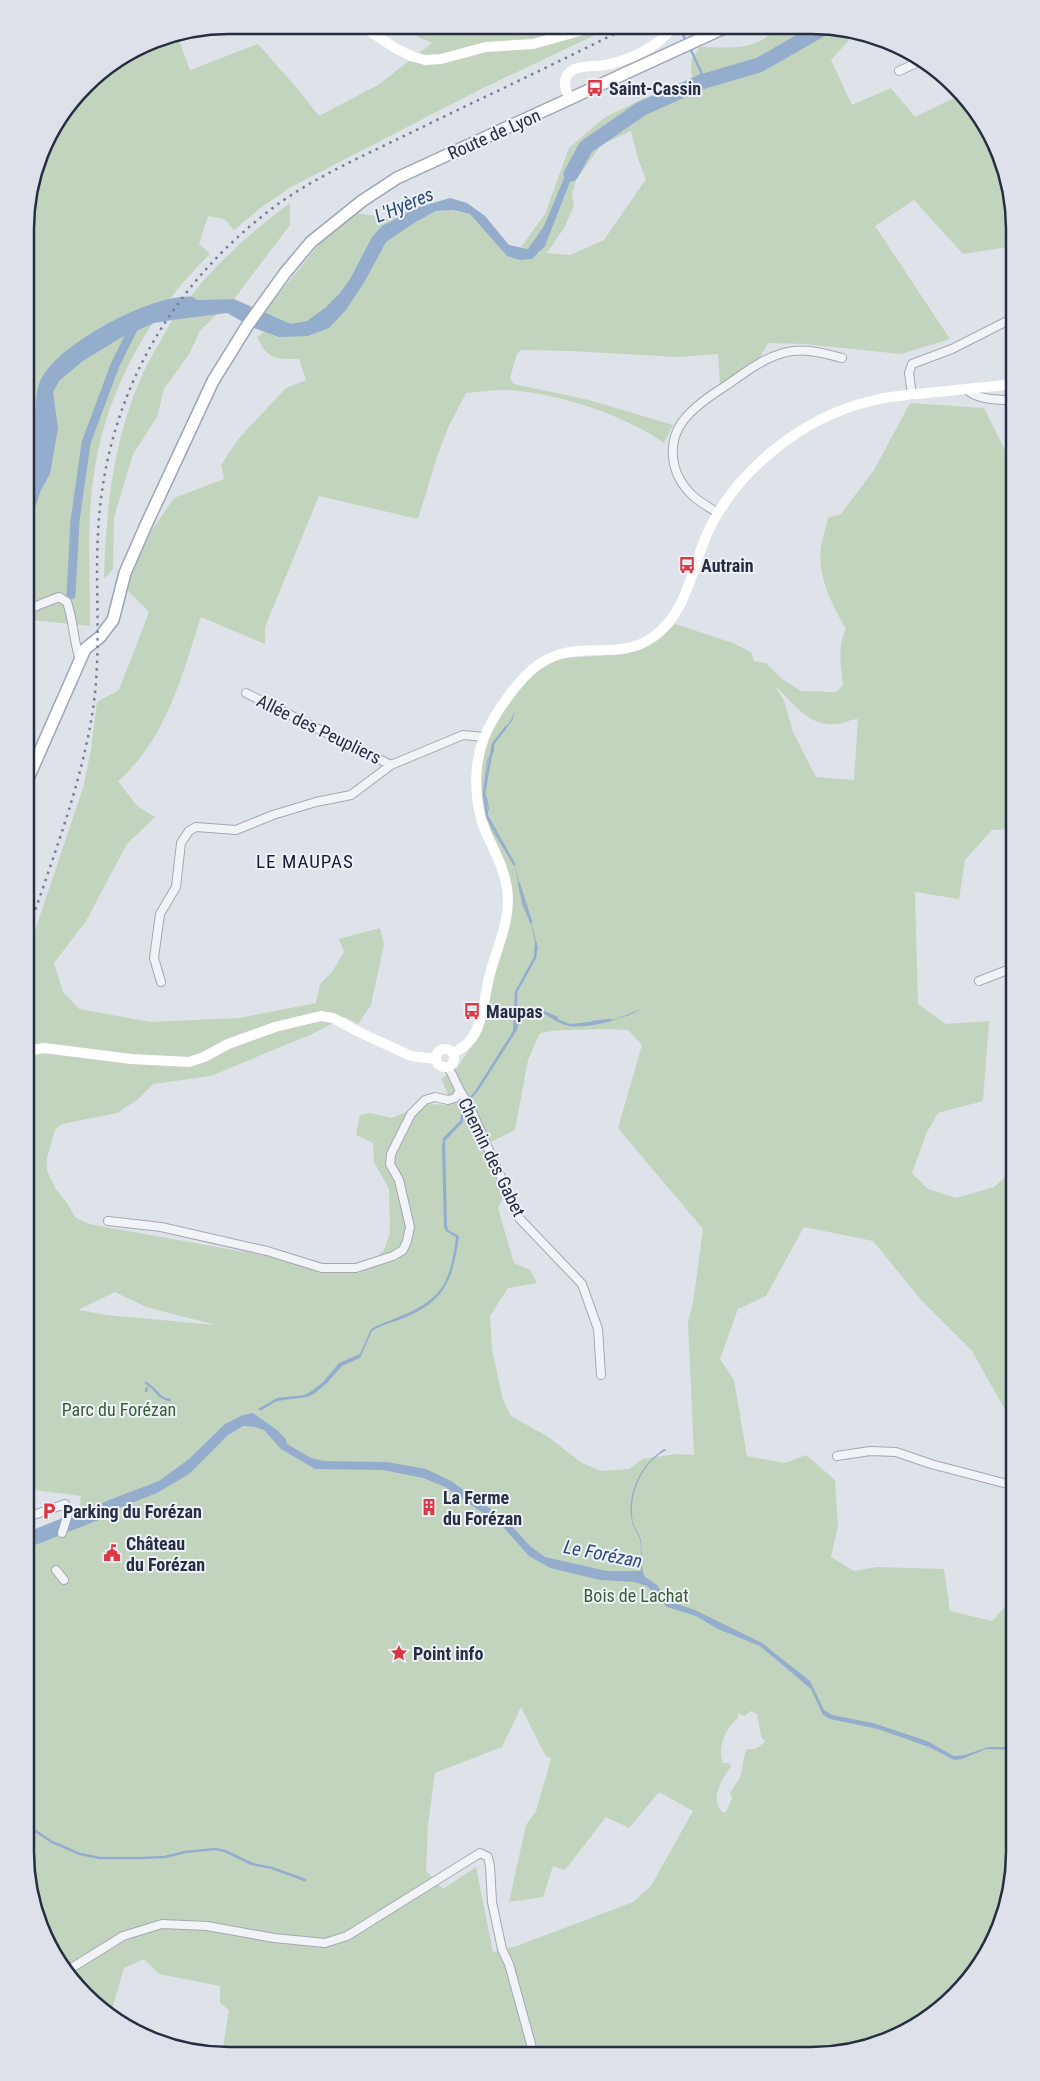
<svg xmlns="http://www.w3.org/2000/svg" width="1040" height="2081" font-family="'Roboto Condensed',sans-serif">
<style>
.green{fill:#c3d4be;fill-rule:evenodd}
.water{fill:#95adcd}
.lines{fill:none;stroke-linecap:round;stroke-linejoin:round}
.stream{stroke:#95adcd;stroke-width:2.5}
.canal{stroke:#95adcd;stroke-width:9}
.river{stroke:#95adcd;stroke-width:15}
.street-casing{stroke:#a3a8b4;stroke-width:10}
.primary-casing{stroke:#9ca5b6;stroke-width:14}
.street{stroke:#f1f3f7;stroke-width:8}
.secondary{stroke:#fff;stroke-width:10}
.primary{stroke:#fff;stroke-width:11}
.rail{stroke:#768094;stroke-width:2.5;stroke-dasharray:2.5 5;stroke-linecap:butt}
.labels{text-anchor:middle;dominant-baseline:central;stroke-width:4;stroke-linejoin:round;paint-order:stroke}
.poi-label{font-size:18px;font-weight:bold;fill:#262e42;stroke:#eef1f7;text-anchor:start}
.street-label{font-size:18px;fill:#262e42;stroke:#eef1f7}
.park-label{font-size:18px;fill:#375f32;stroke:#eef1f7}
.water-label{font-size:19px;font-style:italic;fill:#2c4a79;stroke:#eef1f7}
.neighbourhood-label{font-size:19px;letter-spacing:1px;fill:#181f32;stroke:#eef1f7}
.rim{fill:none;stroke:#262e42;stroke-width:2.5}
</style>
<rect width="100%" height="100%" fill="#dee2e9"/>
<path class="green" d="M394,26L612,27L481,89L291,187L263,206L234,230L224,219L208,216L199,244L210,254C152,310 108,387 95,467C86,519 90,573 90,626L31,620L33,673L26,689L27,202L46,138L94,76L151,40L177,35L190,70L258,44L295,86L319,116L378,85L432,43Z
M776,28L851,29L857,31L831,60L852,105L891,88L915,117L962,94L981,116L1004,163L1015,228V246L963,254L914,200L875,226L950,339L901,354L804,344L768,343L760,358L720,384L718,354L678,357L571,351L521,350L517,354L510,378L514,384L589,400L673,425L664,443C626,415 552,391 504,390C492,390 478,392 466,393L448,428L438,454L418,519L319,496L265,627V644L201,617C182,675 166,740 118,781L137,806L155,817L127,844L86,921L54,963L63,992L79,1009L150,1022L239,1018L316,1003L320,984L332,972L344,952L339,939L380,928L384,945L371,1005L358,1024L345,1017L312,1034L211,1076L153,1084L137,1100L117,1113L62,1124L55,1130L47,1158V1171L56,1189L67,1203L75,1217L89,1224L272,1257L324,1273H360L384,1250L390,1233L389,1189L374,1162L373,1143L356,1135L360,1115L370,1113L392,1118L426,1104L452,1105L441,1078L455,1071L481,1031L511,893L484,830L479,766L489,732L505,703L531,674L552,659L625,654L660,639L675,624L733,643L751,652L754,661L766,663L782,679L801,691L836,692L843,685C841,666 837,647 846,628C832,606 817,575 821,548C822,538 826,528 828,518L841,514L874,470L910,403L984,408L1006,452L1015,450V829L992,830L965,860L959,899L915,892L918,1004L946,1024L989,1021L983,1101L938,1113L927,1132L912,1173L928,1189L956,1198L994,1187L1015,1168V1477H1013L1008,1415L972,1351L922,1301L873,1241L804,1227L766,1296L738,1309L720,1359L734,1380L747,1456L785,1463L806,1455L835,1480L838,1526L831,1557L854,1571L877,1567L944,1569L950,1611L992,1621L1015,1596V1866L1000,1930L973,1977L925,2022L877,2045L812,2056L222,2054L229,2010L220,2003V1986L159,1974L144,1959L124,1968L110,2016L94,2006L59,1966L36,1918L25,1853V1550L73,1528L77,1514L84,1510L80,1504L81,1496L34,1490L33,1497L25,1499L26,957L84,785L91,749L97,702L119,690L149,612L127,590L133,568L153,528L174,498L224,479L221,465L239,438L286,388L306,380L299,359C275,359 268,360 257,337L281,320L263,313L326,236L355,213L390,218L415,203L425,217L436,211L451,210L470,214L507,255L531,259L538,253L541,252L521,247L545,214L569,148L604,118L640,100L692,78L691,60L700,47C729,47 756,52 776,28ZM631,131L638,159L646,179L604,240L570,255L547,253L564,228L574,206L572,194L576,180L601,145ZM774,685C794,703 808,728 839,724C846,723 850,719 858,719L854,780L816,777L793,732L784,700ZM602,1029L628,1030L642,1045L618,1128L703,1229L693,1303L688,1321L694,1455L676,1454L643,1459L629,1469L601,1471L582,1463L547,1436L511,1416L503,1400L492,1349L490,1316L508,1288L537,1283L530,1270L514,1263L498,1208L503,1198L485,1148L491,1142L515,1130L528,1060L540,1033C557,1029 583,1030 602,1029ZM115,1292L146,1307L216,1325L107,1315L78,1310ZM521,1707L545,1755L551,1759L536,1811L526,1825L509,1902L543,1897L553,1866L565,1870L606,1817L629,1828L659,1792L693,1811L651,1886L633,1902L517,1946L493,1952L476,1867L443,1889L426,1871L428,1824L435,1773L502,1747ZM751,1711L757,1714L761,1736L765,1742L755,1749H747C742,1758 744,1768 740,1777C737,1783 732,1788 730,1794L732,1798L726,1812L724,1813C708,1802 722,1777 731,1767L729,1763H723C717,1748 725,1728 738,1718V1713L744,1716Z
M290,203V225L234,299L196,300L186,302C216,263 251,232 290,203Z
M217,314L200,331L189,354L164,389L157,417L133,454L114,518L113,569L104,579C106,506 114,433 146,367C154,351 164,336 172,320Z"/>
<path class="water" d="M575,152L585,159L571,179L545,246L532,259L519,260L507,256L470,214L453,210L436,211L414,223L386,242L365,281L346,310L329,328L308,336L279,337L254,328L227,313L172,320L154,323L122,337L83,361L59,381L53,392L58,428L50,474L41,490L31,520L26,551V493L35,459L44,392L47,383L54,374L85,347L140,315L173,305L196,300L234,299L291,324L307,321L325,308L340,293L350,279L372,237L382,226L419,207L450,198L467,203L485,216L509,245L528,249L544,226Z
M515,710L512,721L494,743V752L488,760L484,792L487,798L489,808L487,815L494,832L515,865L524,905L532,925L538,948L535,957L517,991L516,1014L542,1009L552,1017L570,1024L616,1019L644,1008C626,1018 590,1029 569,1026C560,1024 549,1017 542,1012L520,1015L517,1030L478,1091L466,1105L463,1111V1122L445,1141L447,1226L448,1230L459,1236C453,1278 446,1301 404,1318C393,1322 382,1325 372,1331L360,1358L342,1366L327,1383L314,1394L307,1397L277,1401L260,1411L258,1409L277,1398L304,1395L310,1392L323,1382L339,1363L360,1354L371,1329C379,1324 387,1322 396,1318C442,1300 450,1284 456,1237L446,1231L444,1227L442,1148L443,1138L460,1121L462,1107L465,1102L475,1091L513,1031L515,992L534,957L536,947L532,927L522,904L515,866L493,832L486,816L488,808L483,792L487,760L493,751V743L511,720Z
M253,1413L277,1430L286,1439L287,1444L311,1458L324,1461L387,1462L426,1469L451,1481L506,1520L530,1546L545,1557L607,1571H641C640,1561 642,1550 640,1540C639,1534 634,1529 632,1523C626,1494 640,1465 664,1449L667,1450C641,1462 628,1496 633,1523C635,1529 640,1534 641,1541C642,1552 641,1565 644,1576L657,1585L665,1597L671,1602L695,1610L762,1643L810,1681L824,1710L832,1715L873,1723L927,1741L954,1756L965,1755L988,1747H1015V1750L986,1749L962,1759L954,1760L929,1747L878,1729L830,1719L823,1715L811,1689L760,1646L718,1629L696,1616L667,1607L647,1586L634,1582L600,1580L550,1568L529,1556L503,1527L445,1487L423,1478L383,1470L315,1469L281,1449L264,1430L255,1427L243,1426L228,1435L189,1474L157,1493L114,1510L100,1513L79,1523L77,1517L104,1502L159,1481L189,1459L225,1424L243,1415Z"/>
<g class="lines">
<path class="stream" d="M683,28V35L686,41
M690,48L702,74L701,82
M506,727L493,744L484,793L487,816L514,864
M519,884L531,922
M516,1011V992L535,958L536,944
M546,1013L557,1018
M593,1022L610,1020
M146,1383C156,1388 158,1399 170,1400
M146,1391L147,1388
M25,1824L52,1842L80,1854L100,1858H141L165,1857L185,1852L215,1849L225,1851L252,1864L272,1868L305,1880"/>
<path class="canal" d="M71,595L75,521L86,443L115,365L140,315"/>
<path class="river" d="M571,174L586,147L641,109L701,82L759,65L822,29
M26,493C32,470 38,446 42,422C44,410 42,396 47,384C62,350 154,302 190,304
M25,1541L96,1513"/>
<g class="street-casing">
<path id="street" d="M899,71L923,60
M966,389C978,401 999,399 1015,401
M912,395L909,373L912,364L952,349L1015,317
M718,513C709,507 697,501 690,493C669,471 666,438 688,415C699,403 713,394 727,385C744,373 762,359 783,353C804,347 822,353 842,358
M26,610L59,597L67,602C74,622 73,640 80,660
M246,693L391,765
M979,981L1015,967
M161,982L154,958L160,914L176,887L181,843L189,831L196,827L236,830L273,815L316,802L351,795L391,765L463,735L484,737
M448,1066L460,1091L469,1105L519,1218L582,1284L598,1329L601,1375
M108,1221L161,1227L267,1251L322,1268H356L393,1256L403,1250L407,1241L410,1227L399,1180L390,1164L391,1154L411,1114L425,1100L435,1097L448,1100L455,1098L460,1091
M837,1456L870,1451L896,1452L931,1464L1015,1486
M25,1518L65,1504L68,1514L62,1533
M56,1570L64,1580
M65,1972L123,1936L162,1924L207,1926L274,1938L325,1943L347,1936L480,1853L488,1857L490,1866L492,1902L502,1949L509,1964L534,2055"/>
</g>
<g class="primary-casing">
<path id="primary" d="M26,783L85,649L100,637L113,620L125,573L146,525L213,381L247,326L285,273L311,242L362,201L397,178L724,28"/>
</g>
<use href="#street" class="street"/>
<path class="secondary" d="M362,26L395,48L411,56L425,60L441,59L486,47L533,44L594,27
M570,99C566,92 562,82 568,74C577,64 594,67 605,65C626,61 660,47 671,28
M436 1058a9 9 0 1 1 18 0a9 9 0 1 1-18 0Z
M26,1051L44,1048L131,1059L189,1062L204,1057L228,1044L275,1027L321,1016L333,1018L361,1033L411,1056L436,1059
M453,1053C464,1048 472,1041 477,1029C484,1013 485,994 489,978C496,948 512,920 507,888C504,867 493,849 485,830C474,803 473,766 484,738C493,715 519,678 539,664C551,656 564,652 578,651C604,649 630,654 653,637C687,613 691,570 707,534C736,470 803,417 871,401C889,396 909,395 927,393C957,390 986,387 1015,384"/>
<use href="#primary" class="primary"/>
<path class="rail" d="M26,938C51,861 83,783 94,702C101,646 95,590 98,534C104,400 168,287 274,207C313,178 363,156 406,135C480,99 555,64 628,27"/>
</g>
<defs>
<g id="bus-bare" transform="scale(1.35)"><path d="M-5-6H5V4H4V6H2V4H-2V6H-4V4H-5ZM-3.5-4V0h7V-4ZM-3.5 1.2v1.5H-2V1.2ZM2 1.2v1.5H3.5V1.2Z" fill="#db3745" stroke="#eef1f7" stroke-width="2.5" paint-order="stroke"/></g>
<g id="building-bare" transform="scale(1.35)"><path d="M-4-6H4V6H1V3H-1V6H-4ZM-2.5-4.3h1.7v1.8h-1.7ZM.8-4.3h1.7v1.8H.8ZM-2.5-1h1.7V.8h-1.7ZM.8-1h1.7V.8H.8Z" fill="#db3745" stroke="#eef1f7" stroke-width="2.5" paint-order="stroke"/></g>
<g id="parking-bare" transform="scale(1.35)"><path d="M-3.5-5.5H1a3.5 3.5 0 0 1 0 7H-1V5.5H-3.5ZM-1-3.4V-.6H.8a1.4 1.4 0 0 0 0-2.8Z" fill="#db3745" stroke="#eef1f7" stroke-width="2.5" paint-order="stroke"/></g>
<g id="civic-bare" transform="scale(1.35)"><path d="M-.6-6.5H3V-4.5H.6V-3L4-1V1h2V6H-6V1h2V-1L-.6-3ZM-1.2 2.5V6h2.4V2.5Z" fill="#db3745" stroke="#eef1f7" stroke-width="2.5" paint-order="stroke"/></g>
<g id="sight-bare" transform="scale(1.35)"><path d="M0-6L1.8-2.2L6-1.7L2.9 1.2L3.7 5.4L0 3.3L-3.7 5.4L-2.9 1.2L-6-1.7L-1.8-2.2Z" fill="#db3745" stroke="#eef1f7" stroke-width="2.5" paint-order="stroke"/></g>
</defs>
<g fill-rule="evenodd">
<use href="#bus-bare" x="595" y="88"/>
<use href="#bus-bare" x="687" y="565"/>
<use href="#bus-bare" x="472" y="1011"/>
<use href="#building-bare" x="429" y="1507"/>
<use href="#parking-bare" x="49" y="1511"/>
<use href="#civic-bare" x="112" y="1553"/>
<use href="#sight-bare" x="399" y="1653"/>
</g>
<g class="labels">
<g class="poi-label">
<text x="609" y="88">Saint-Cassin</text>
<text x="701" y="565">Autrain</text>
<text x="486" y="1011">Maupas</text>
<text x="443" y="1497">La Ferme<tspan x="443" dy="21">du Forézan</tspan></text>
<text x="63" y="1511">Parking du Forézan</text>
<text x="126" y="1543">Château<tspan x="126" dy="21">du Forézan</tspan></text>
<text x="413" y="1653">Point info</text>
</g>
<g class="street-label">
<text transform="translate(494 134) rotate(-24)">Route de Lyon</text>
<text transform="translate(319 729) rotate(26)">Allée des Peupliers</text>
<text transform="translate(492 1157) rotate(64)">Chemin des Gabet</text>
</g>
<g class="park-label">
<text x="119" y="1409">Parc du Forézan</text>
<text x="636" y="1595">Bois de Lachat</text>
</g>
<g class="water-label">
<text transform="translate(404 205) rotate(-23)">L'Hyères</text>
<text transform="translate(603 1554) rotate(11)">Le Forézan</text>
</g>
<g class="neighbourhood-label">
<text x="305" y="861">LE MAUPAS</text>
</g>
</g>
<path d="M0 0H1040V2081H0ZM229 34H811A195 195 0 0 1 1006 229V1852A195 195 0 0 1 811 2047H229A195 195 0 0 1 34 1852V229A195 195 0 0 1 229 34Z" fill="#dee1e9" fill-rule="evenodd"/>
<path class="rim" d="M229 34H811A195 195 0 0 1 1006 229V1852A195 195 0 0 1 811 2047H229A195 195 0 0 1 34 1852V229A195 195 0 0 1 229 34Z"/>
</svg>
